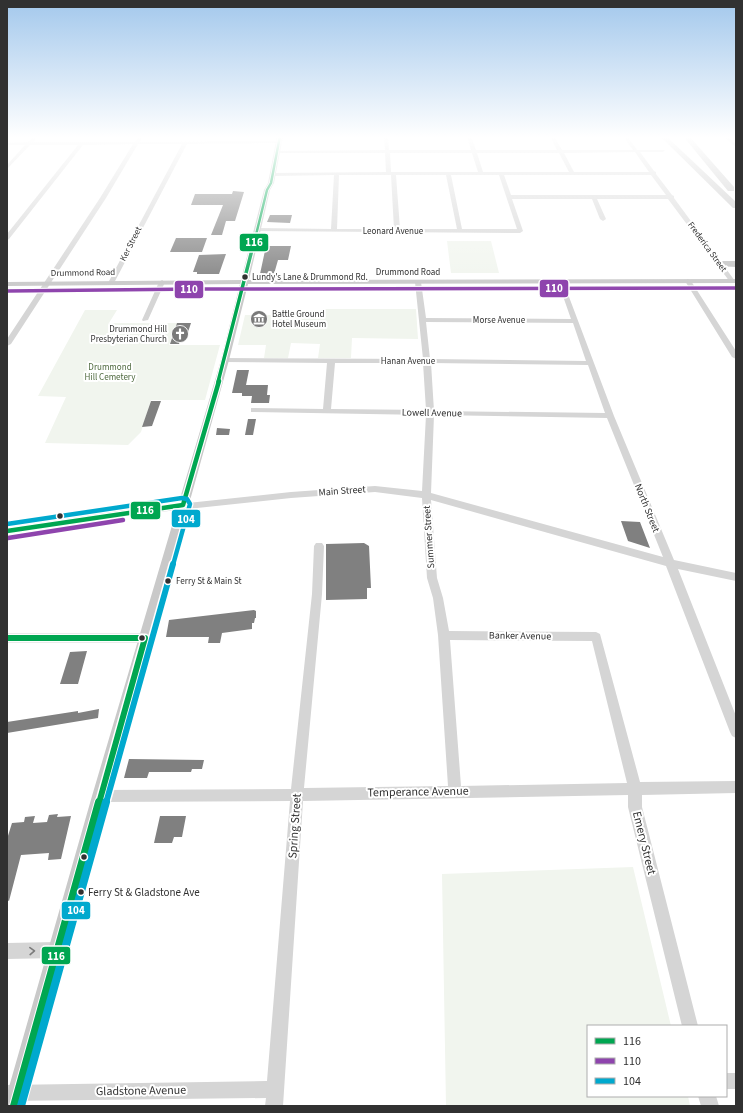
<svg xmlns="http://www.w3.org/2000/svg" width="743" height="1113" font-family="'Source Sans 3',sans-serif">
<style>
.green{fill:#f1f5ee}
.building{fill:#808080}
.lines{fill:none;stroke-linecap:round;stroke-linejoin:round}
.minor{fill:#d5d5d5;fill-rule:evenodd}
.major{fill:#c9c9c9;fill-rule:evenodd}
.highway{fill:#c3c3c3;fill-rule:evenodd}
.bus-1-far4-casing{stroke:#fff;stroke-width:4}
.bus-1-far3-casing{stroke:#fff;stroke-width:5.5}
.bus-1-far2-casing{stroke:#fff;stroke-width:7}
.bus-1-far1-casing{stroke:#fff;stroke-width:9}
.bus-1-casing{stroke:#fff;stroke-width:10}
.bus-2-far1-casing{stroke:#fff;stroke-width:5.5}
.bus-2-casing{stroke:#fff;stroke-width:7}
.bus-3-far2-casing{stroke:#fff;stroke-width:7}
.bus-3-far1-casing{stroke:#fff;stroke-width:9}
.bus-3-casing{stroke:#fff;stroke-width:10}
.bus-1-far4{stroke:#00a651;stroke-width:2.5}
.bus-1-far3{stroke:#00a651;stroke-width:3.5}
.bus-1-far2{stroke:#00a651;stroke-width:4.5}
.bus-1-far1{stroke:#00a651;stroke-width:6}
.bus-1{stroke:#00a651;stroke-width:8}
.bus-2-far1{stroke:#8e44ad;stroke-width:3.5}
.bus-2{stroke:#8e44ad;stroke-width:4.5}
.bus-3-far2{stroke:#00a9ce;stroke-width:4.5}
.bus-3-far1{stroke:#00a9ce;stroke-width:6}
.bus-3{stroke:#00a9ce;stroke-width:8}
.oneway{stroke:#7b7b7b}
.bus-dot{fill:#313131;stroke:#fff;stroke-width:1.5}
.labels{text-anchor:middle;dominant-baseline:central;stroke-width:4;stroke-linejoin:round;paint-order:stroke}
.far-street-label{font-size:9px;fill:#313131;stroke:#fff}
.bus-label{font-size:9px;fill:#313131;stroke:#fff;text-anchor:start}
.far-poi-label{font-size:9px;fill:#313131;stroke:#fff;text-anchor:start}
.far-park-label{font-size:9px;fill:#506b40;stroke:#fff}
.street-label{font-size:10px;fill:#313131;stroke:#fff}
.near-bus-label{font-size:11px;fill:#313131;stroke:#fff;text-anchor:start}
.near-street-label{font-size:12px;fill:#313131;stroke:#fff}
.line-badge{stroke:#fff;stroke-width:1.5}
.badge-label{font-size:11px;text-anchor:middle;font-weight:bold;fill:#fff}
</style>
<rect width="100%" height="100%" fill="#fff"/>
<path class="green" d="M447,241H491L499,273H451Z
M324,309H416L418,339L352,338L351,358H318L320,344L291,343L288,358H264L266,345H238L245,315H312L323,311Z
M85,310H117L109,323H177L169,345H220L205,400H151L141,432L128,445L45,443L66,397L38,396Z
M633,867L671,1026H588V1096H688L690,1106H446L442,874Z"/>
<path class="building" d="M233,191L244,192L235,221H226L222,235H211L223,205H191L195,194H232Z
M270,215H292L290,223L267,222Z
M176,238H207L202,252H170Z
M266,246H291L288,260H278L274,274H260Z
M226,254L219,274H197V272H193L199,255Z
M177,323H191L185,341H180L179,344H170Z
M237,370H249L246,385H268L267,395H270L269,403H251L252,396H242V393H232Z
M151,401H161L152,426L142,427Z
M248,419H256L253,435H245Z
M217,428L230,429L229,435H216Z
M621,521L640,522L650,548L628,541Z
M364,543L369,546L371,588H367V599L326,600V544Z
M254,610L256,611V618H255L254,623H252V629L222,633L220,643H208L209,637H166L169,620Z
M87,651L78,684H60L70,652Z
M99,709L98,718L7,733V722L78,711V713Z
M129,759L204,760L202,769H192L191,772H149L147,778H124Z
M58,814L57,817L71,816L61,859L48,860L49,853L21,855L9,901L7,900V839L12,823L24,822L25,817L35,816L33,823L47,822L49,815Z
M160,816H186L182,837H174L172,843H154Z"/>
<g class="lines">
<path class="minor" d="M34,136H38L33,142H135L139,136H143L140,142L279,141L281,142L279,143L187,144L114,283L111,285L108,283L182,144H138L106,198L11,344L7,346V339L100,198L133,144L83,145L9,239L7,240V234L78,145H30L7,169V165L25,145H7V143L28,142Z
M384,136H388L389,150H471L467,136H471L476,150H557L550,136H554L562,150H633L623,136H627L637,150H665L663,152H640L654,171L656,172V174L672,195L674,196V198L735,281L730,282L668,199H597L606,219L603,221L600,219L592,199H512L523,231L520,233L255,231V229L257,228L331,229L334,175L273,176L271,175V173L386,172L385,153H276L274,151L385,150ZM635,152L649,172H574L564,153ZM390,153H472L478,172H391ZM477,153H559L569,172H483ZM339,175H391L394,229H337ZM396,175H446L457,229H400ZM451,175H499L517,229H462ZM504,175H651L666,195H511Z
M723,136H727L736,144V147Z
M688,279L691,281L736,351V359L732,357L685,281Z
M162,280L165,282L148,320L143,321L142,320L159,282Z
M418,280L421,282L426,318L571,319L558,282L563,281L614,416L674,560L736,573V581L678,569L736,716V738L732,736L730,732L666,566L431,500L437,578L443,598L449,631L596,632L600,634L640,782L736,781V793L642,795V807L698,1026H682L628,807V795L303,801L283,1106H265L266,1098L7,1101V1085L267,1081L290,801L100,802L95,801L93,796L95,791L100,790L291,789L312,594L314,546L316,543H322L324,546L322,594L304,788L448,786L438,635L433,598L427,578L422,498L375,492L291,498L122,516L7,534V528L122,510L291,492L375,486L422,491L426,415L251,412V408H254L323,409L327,363L225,362L221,360L225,358L423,359L415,282ZM426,322L573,323L586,361L430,359ZM335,363H423L426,410L331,409ZM431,363L588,365L605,413L434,411ZM434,415L607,418L663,557L431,493ZM450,640L592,641L627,783L461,786Z
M7,633H145L149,635L151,638L149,641L145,643H7Z
M57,942L62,945L65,950L62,955L57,958L7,959V943Z
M726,1073H736V1089H726Z
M698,1096H716L719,1106H701Z"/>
<path class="major" d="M277,136H283L274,183L270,190L249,280L736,279V283L248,284L229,360L108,796L24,1106H7V1094L92,796L221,360L240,284L7,286V282L241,280L264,190L268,183Z"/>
<path class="highway" d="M660,136H666L736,202V208H733Z
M683,136H689L734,187V191H728Z
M720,261H736V267L717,266L716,264Z"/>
<g class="bus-1-far4-casing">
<path id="bus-1-far4" d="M254,243L267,190L271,183L280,136"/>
</g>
<g class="bus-1-far3-casing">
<path id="bus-1-far3" d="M218,382L254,242"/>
</g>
<g class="bus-1-far2-casing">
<path id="bus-1-far2" d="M7,531L183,505L219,381"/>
</g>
<g class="bus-1-far1-casing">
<path id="bus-1-far1" d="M7,638H145L99,803"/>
</g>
<g class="bus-1-casing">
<path id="bus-1" d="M14,1106L99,802"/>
</g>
<g class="bus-2-far1-casing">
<path id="bus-2-far1" d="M7,291L199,289L736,288"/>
</g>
<g class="bus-2-casing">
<path id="bus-2" d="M8,538L123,520"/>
</g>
<g class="bus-3-far2-casing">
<path id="bus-3-far2" d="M7,524L182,498L187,499L190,504L173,565"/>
</g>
<g class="bus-3-far1-casing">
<path id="bus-3-far1" d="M106,803L173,564"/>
</g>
<g class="bus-3-casing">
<path id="bus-3" d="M21,1106L106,802"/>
</g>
<use href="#bus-1-far4" class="bus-1-far4"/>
<use href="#bus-1-far3" class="bus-1-far3"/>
<use href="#bus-1-far2" class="bus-1-far2"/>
<use href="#bus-1-far1" class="bus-1-far1"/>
<use href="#bus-1" class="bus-1"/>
<use href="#bus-2-far1" class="bus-2-far1"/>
<use href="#bus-2" class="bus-2"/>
<use href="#bus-3-far2" class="bus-3-far2"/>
<use href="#bus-3-far1" class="bus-3-far1"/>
<use href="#bus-3" class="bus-3"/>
</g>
<defs><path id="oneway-chevron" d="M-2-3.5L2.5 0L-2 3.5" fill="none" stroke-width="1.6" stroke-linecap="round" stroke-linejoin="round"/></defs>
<use class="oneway" href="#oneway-chevron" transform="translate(32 951) rotate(-2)"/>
<linearGradient id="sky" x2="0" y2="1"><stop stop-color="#a3c8ec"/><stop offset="0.47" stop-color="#fff"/><stop offset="1" stop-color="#fff" stop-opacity="0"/></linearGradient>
<rect width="743" height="292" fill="url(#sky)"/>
<defs>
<g id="museum-disc" transform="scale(0.9)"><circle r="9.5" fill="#797979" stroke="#fff"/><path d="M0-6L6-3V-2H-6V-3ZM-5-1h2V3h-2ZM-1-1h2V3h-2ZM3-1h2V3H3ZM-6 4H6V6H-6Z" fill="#fff"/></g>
<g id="church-disc" transform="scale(0.9)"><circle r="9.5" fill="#797979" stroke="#fff"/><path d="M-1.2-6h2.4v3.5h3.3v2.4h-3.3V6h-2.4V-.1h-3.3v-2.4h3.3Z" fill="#fff"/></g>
</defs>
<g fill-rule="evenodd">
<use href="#museum-disc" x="259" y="319"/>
<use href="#church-disc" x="180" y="334"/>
</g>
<g class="bus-dot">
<circle cx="245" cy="277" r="3.5"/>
<circle cx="60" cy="516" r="3.5"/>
<circle cx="168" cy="581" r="3.5"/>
<circle cx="142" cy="638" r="3.5"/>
<circle cx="84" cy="857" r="3.5"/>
<circle cx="81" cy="892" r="3.5"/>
</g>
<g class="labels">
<g class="far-street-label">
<text x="393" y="231">Leonard Avenue</text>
<text transform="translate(131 244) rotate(-63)">Ker Street</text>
<text transform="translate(707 247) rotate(54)">Frederica Street</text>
<text x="408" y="272">Drummond Road</text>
<text transform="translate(83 273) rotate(-1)">Drummond Road</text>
<text x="499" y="320">Morse Avenue</text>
<text x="408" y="361">Hanan Avenue</text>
</g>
<g class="bus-label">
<text x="252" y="277">Lundy's Lane &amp; Drummond Rd.</text>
<text x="176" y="581">Ferry St &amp; Main St</text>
</g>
<g class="far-poi-label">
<text x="272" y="314">Battle Ground<tspan x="272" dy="10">Hotel Museum</tspan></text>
<text x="167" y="329" text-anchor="end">Drummond Hill<tspan x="167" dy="10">Presbyterian Church</tspan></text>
</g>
<g class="far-park-label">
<text x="110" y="367">Drummond<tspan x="110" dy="10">Hill Cemetery</tspan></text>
</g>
<g class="street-label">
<text transform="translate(432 413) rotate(1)">Lowell Avenue</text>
<text transform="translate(342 491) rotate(-4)">Main Street</text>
<text transform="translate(647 508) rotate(68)">North Street</text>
<text transform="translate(429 537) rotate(-94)">Summer Street</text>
<text transform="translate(520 636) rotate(1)">Banker Avenue</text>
</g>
<g class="near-bus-label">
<text x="88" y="892">Ferry St &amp; Gladstone Ave</text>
</g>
<g class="near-street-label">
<text transform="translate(418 792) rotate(-1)">Temperance Avenue</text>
<text transform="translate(295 826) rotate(-86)">Spring Street</text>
<text transform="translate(644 843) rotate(76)">Emery Street</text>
<text transform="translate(141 1091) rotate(-1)">Gladstone Avenue</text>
</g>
</g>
<g class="line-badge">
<rect x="239" y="233" width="30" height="19" rx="4" fill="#00a651"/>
<rect x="539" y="279" width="30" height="19" rx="4" fill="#8e44ad"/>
<rect x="174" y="280" width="30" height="19" rx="4" fill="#8e44ad"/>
<rect x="130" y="501" width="31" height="19" rx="4" fill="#00a651"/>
<rect x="171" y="509" width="30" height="19" rx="4" fill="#00a9ce"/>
<rect x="61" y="901" width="30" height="19" rx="4" fill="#00a9ce"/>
<rect x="41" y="946" width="30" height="19" rx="4" fill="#00a651"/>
</g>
<g class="badge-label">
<text x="254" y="246">116</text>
<text x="554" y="292">110</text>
<text x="189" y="293">110</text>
<text x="145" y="514">116</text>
<text x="186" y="523">104</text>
<text x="76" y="914">104</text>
<text x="56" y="960">116</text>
</g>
<rect width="743" height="1113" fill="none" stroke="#313131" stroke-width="16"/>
<rect x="587" y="1025" width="140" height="72" fill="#ffffff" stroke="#adadad"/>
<rect x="595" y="1038" width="20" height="6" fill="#00a651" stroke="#adadad"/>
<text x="623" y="1045" font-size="12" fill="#313131">116</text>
<rect x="595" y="1058" width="20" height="6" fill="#8e44ad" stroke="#adadad"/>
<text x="623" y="1065" font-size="12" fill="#313131">110</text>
<rect x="595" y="1078" width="20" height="6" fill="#00a9ce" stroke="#adadad"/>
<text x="623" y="1085" font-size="12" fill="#313131">104</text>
</svg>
